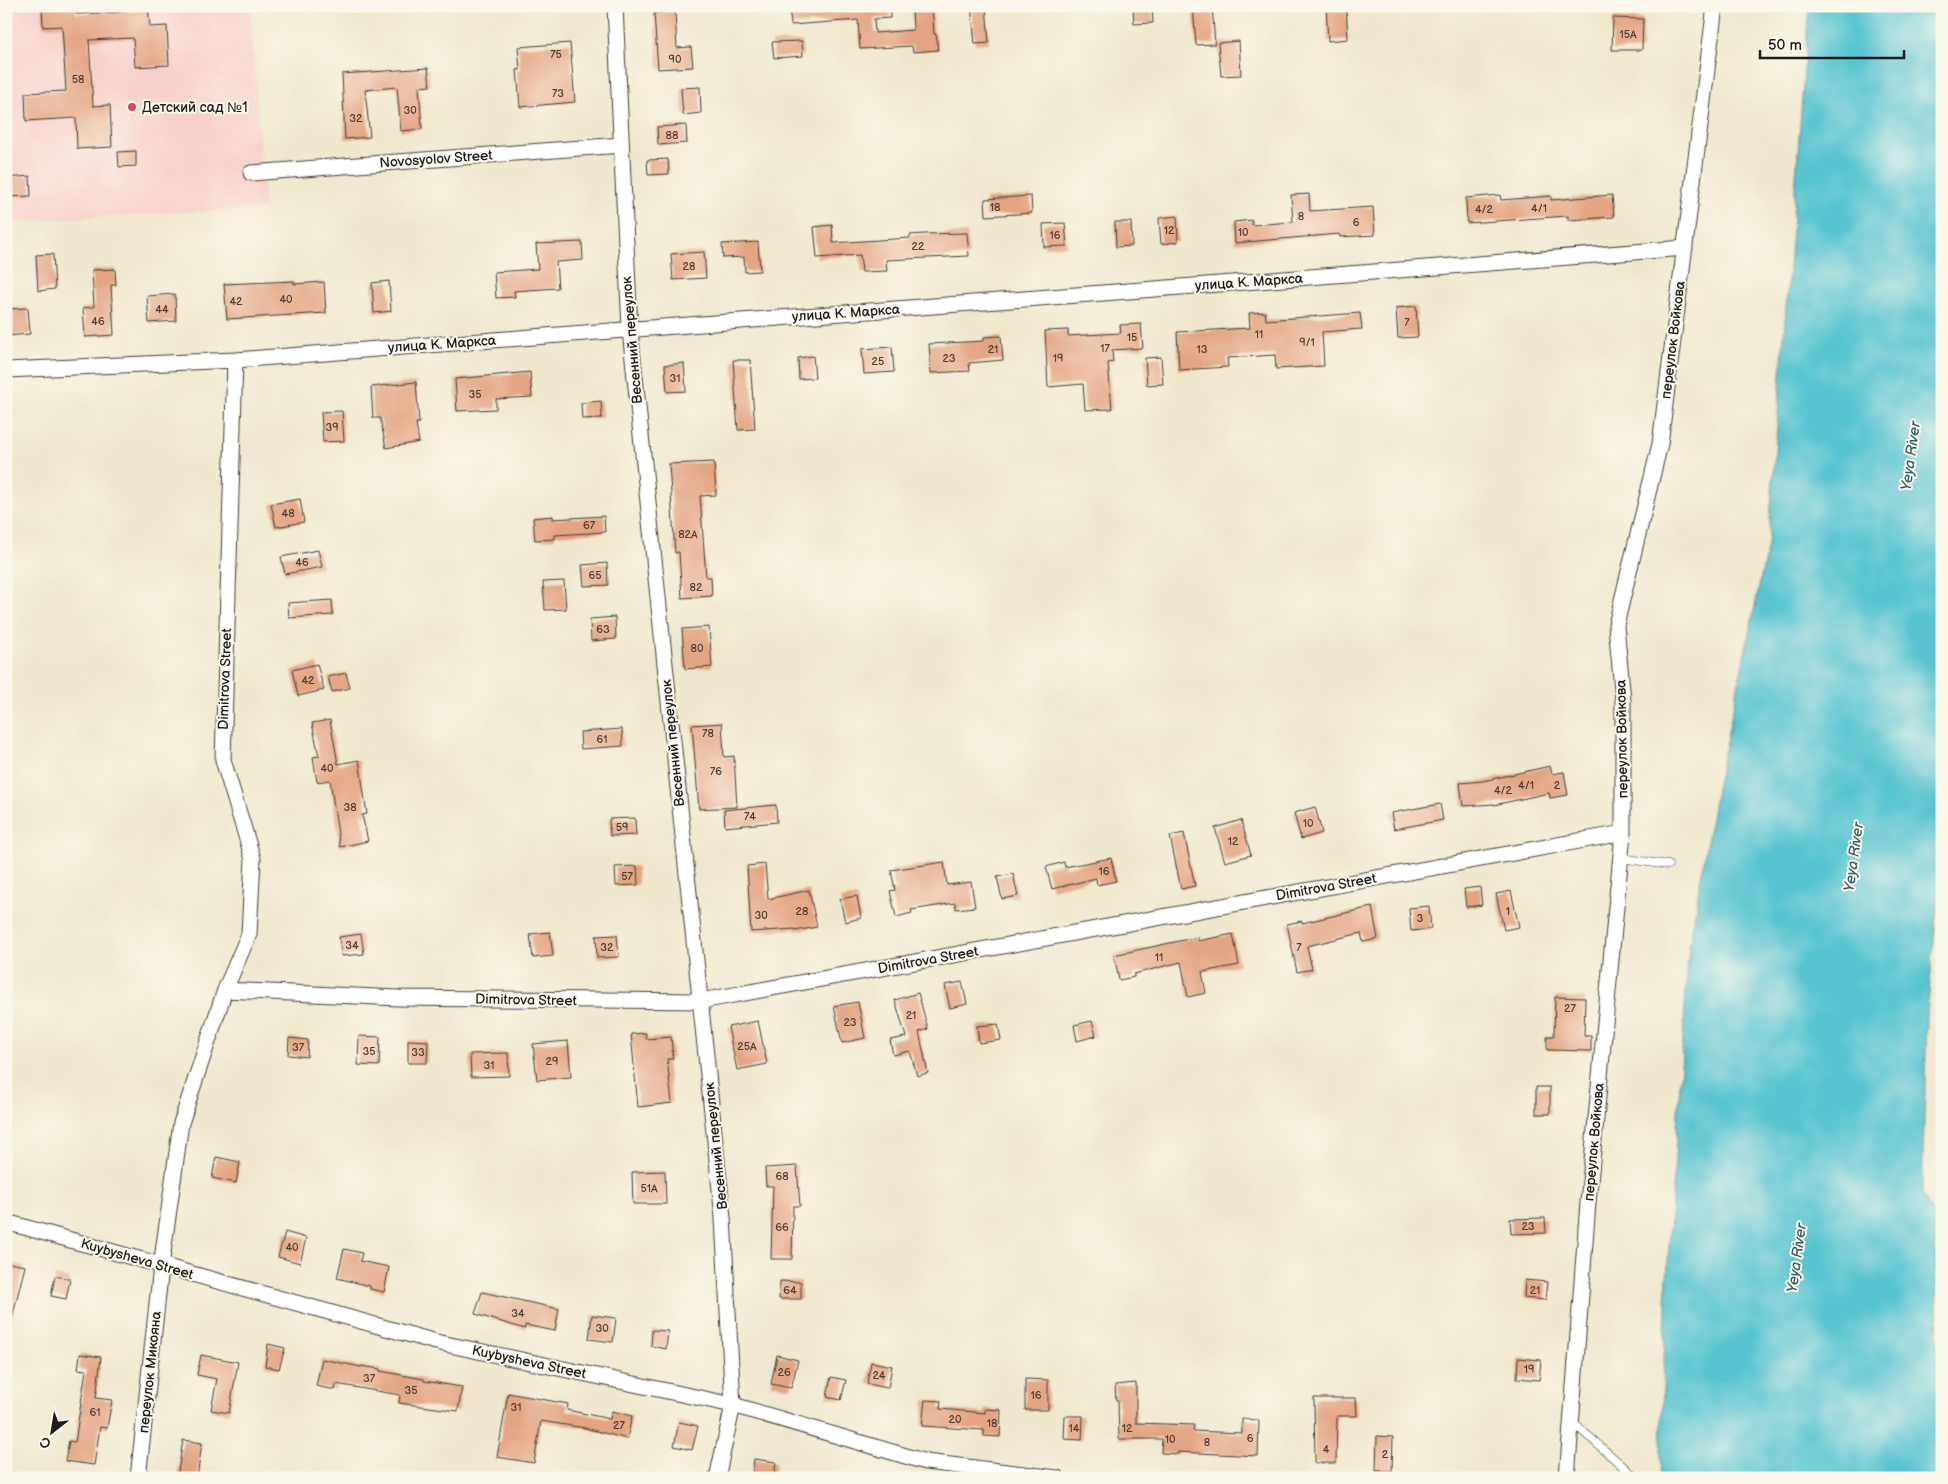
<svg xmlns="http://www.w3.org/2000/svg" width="1948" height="1484" font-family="'Balsamiq Sans',sans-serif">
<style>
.built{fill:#f7d0cb}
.water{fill:#58c4d0;stroke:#3a7076}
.building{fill:#e4a482}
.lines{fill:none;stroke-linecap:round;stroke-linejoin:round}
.lane-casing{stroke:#3c3b37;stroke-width:9}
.street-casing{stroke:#3c3b37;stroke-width:17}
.lane{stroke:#fff;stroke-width:8}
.street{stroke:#fff;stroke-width:15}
.poi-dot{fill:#d1495b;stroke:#fbf7ec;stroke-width:2}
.labels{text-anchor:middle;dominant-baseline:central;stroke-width:4;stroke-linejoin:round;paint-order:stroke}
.number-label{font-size:11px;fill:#4e3e36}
.poi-label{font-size:14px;fill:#1c1c1c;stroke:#fbf7ec;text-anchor:start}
.street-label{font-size:14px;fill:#1c1c1c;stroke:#fbf7ec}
.water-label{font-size:15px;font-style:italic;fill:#345f64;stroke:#fbf7ec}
</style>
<rect width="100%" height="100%" fill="#fbf7ec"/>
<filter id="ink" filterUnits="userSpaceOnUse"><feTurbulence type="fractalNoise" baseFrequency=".02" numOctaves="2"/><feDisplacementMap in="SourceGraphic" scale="10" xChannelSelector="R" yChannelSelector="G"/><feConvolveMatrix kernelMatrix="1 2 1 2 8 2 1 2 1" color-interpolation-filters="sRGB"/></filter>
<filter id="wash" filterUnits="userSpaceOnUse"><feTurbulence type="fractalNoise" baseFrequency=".0096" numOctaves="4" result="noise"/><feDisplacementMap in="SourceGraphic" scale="20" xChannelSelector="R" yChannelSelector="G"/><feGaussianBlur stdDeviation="1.12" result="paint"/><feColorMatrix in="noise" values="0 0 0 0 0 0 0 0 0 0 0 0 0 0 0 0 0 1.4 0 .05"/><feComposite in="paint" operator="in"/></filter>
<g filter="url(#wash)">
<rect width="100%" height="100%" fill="#f0e8ce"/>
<path class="built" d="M6,6H250L265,208L6,222Z"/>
<path class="water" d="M1809,6H1942V852L1927,1015L1922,1193L1935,1217L1941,1478H1660L1667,1278L1689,947L1716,789L1768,545Z"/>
<g id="blocks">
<path class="building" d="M42,6H76V14L121,12V6H148L150,27L167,26L169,65L135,67L133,38L89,40L93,106L110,105L112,147L77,149L76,118L26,121L25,93L66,91L62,26L43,27Z
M789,6H890V18L874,19L875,33L913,30L912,6H932L934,34H936L938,50L913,52L912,46L860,49L858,20L791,25Z
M971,6H986L989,43L975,44Z
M1133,6H1152L1153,23L1134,24Z
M1193,6H1212L1215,44L1196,45Z
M1326,6H1346L1348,39L1328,41Z
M675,12L677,48L691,47L693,67L658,69L654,13Z
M1613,18L1643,19L1642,50H1612Z
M802,41L803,56L774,58L772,42Z
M1239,41L1241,75L1221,76L1218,43Z
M570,43L575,102L520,107L517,70H520L518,47Z
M428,68L430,86L419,87L422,129L401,131L397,87L365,90L370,137L345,139L342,74Z
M700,87L701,113L683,115L681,88Z
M686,125L687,143L658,145L657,127Z
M136,151V166L119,167L118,152Z
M668,159L669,174L648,175L647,160Z
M30,176L31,196L6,197V178Z
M1309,194L1310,211L1373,207L1375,235L1340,237L1339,234L1235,243L1234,222L1252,220V225L1293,222L1291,195Z
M1500,195L1501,200L1551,196V200L1612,195L1614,217L1568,220V216L1467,223L1466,198Z
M1031,196L1032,213L986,216L985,199Z
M1177,216L1178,242L1161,244L1159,218Z
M1115,222H1131L1132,246L1116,247Z
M1065,223L1067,246L1044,247L1043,224Z
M832,225L833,243L910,238V235L924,234L967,233L969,256L886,260L887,271L862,272L860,255L817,258L814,227Z
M582,242L583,260L556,262L558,288L514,291L515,297L496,298L494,272L538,269L536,244Z
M758,242L760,271L745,272L744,257L723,258L722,244Z
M704,252L706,278L673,280L671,254Z
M53,254L55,289L38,291L36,255Z
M115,269L116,285H111L114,335L85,337L83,308L94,307L92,270Z
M294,281V284L324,282L326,313L227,319L224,284Z
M389,281L391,311L374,313L372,283Z
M175,294L176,321L149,323L147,296Z
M1416,306L1418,337L1398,338L1396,308Z
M28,308L30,334L6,336V309Z
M1265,312L1266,320L1360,313L1362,329L1322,332L1324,366L1276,369L1275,355L1227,358L1228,367L1179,370L1177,332L1250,328L1249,313Z
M1141,324L1143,348L1112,350L1113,362L1108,363L1112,409L1085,410L1083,384L1048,387L1045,331L1068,330V336L1121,333L1120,325Z
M1001,336L1003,360L969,363L970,371L931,373L929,344L984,341V337Z
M892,347L894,372L864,374L862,349Z
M813,356L815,378L799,379L798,358Z
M1161,357L1163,384L1147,385L1145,358Z
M733,360H750L755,429L738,430Z
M684,363L686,391L667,392L665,365Z
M530,372L532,397L496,399V409L457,411L455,379Z
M416,382L419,423H416L419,442L386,448L380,418H373L371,387Z
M601,401L602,418L582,419L581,403Z
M342,411L344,441L323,442L321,412Z
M714,462L716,495L700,496L706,577H711L712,596L682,598L679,552L675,553L669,464Z
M300,499L304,522L276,527L271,504Z
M553,516V519L604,516L605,532L555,535V539L535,540L533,518Z
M318,550L322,567L285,574L281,557Z
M607,563L608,585L584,586L582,565Z
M564,581L566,609L545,610L543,582Z
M332,600L333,615L289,618L288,603Z
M615,617L616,639L591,641L590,619Z
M709,627L712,667L685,669L682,629Z
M317,664L324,690L298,696L292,670Z
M346,673L350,688L332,692L328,677Z
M330,720L338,764L359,760L367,814L362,815L368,841L340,847L330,780L317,782L313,757L319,756L312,723Z
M722,723L724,757L734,756L737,807L699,809L692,725Z
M622,729L623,746L581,749L580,732Z
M1550,766L1552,774L1564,772L1568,795L1550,798L1549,793L1494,805V804L1463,806L1460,783L1483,781Z
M1440,804L1443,820L1394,829L1391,813Z
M776,805L777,822L725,827L724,810Z
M1315,807L1322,833L1301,839L1294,813Z
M635,818L636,835L610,836L609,819Z
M1241,820L1251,855L1225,862L1215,828Z
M1184,833L1195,886L1181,889L1170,836Z
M1111,858L1116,881L1097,885L1096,878L1052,889L1046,867L1064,862L1065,867Z
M944,862L947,885L971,882L975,907L956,909L955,903L911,910L912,913L896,917L890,891L895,890L891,870Z
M765,864L768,899L809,890L817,927L795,931V929L751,932L747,866Z
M637,866L638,885L616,886L615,867Z
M1013,874L1018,896L1002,899L997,877Z
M1480,887L1482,905L1466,907L1464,889Z
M1511,891L1519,927L1504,930L1496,894Z
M857,896L861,918L845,922L840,899Z
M1429,906L1431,929L1411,931L1409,908Z
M1372,907L1378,939L1363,942L1361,933L1307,946L1312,969L1297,972L1287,924L1302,921V923Z
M550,932L553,956L533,958L530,934Z
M361,934L364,954L342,956L339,937Z
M1233,934L1239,965L1202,972L1206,993L1188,997L1181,962L1134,974V977L1119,980L1114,955L1198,937V941Z
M617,935L619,957L597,958L596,936Z
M962,982L967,1004L950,1008L945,985Z
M918,993L928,1029L919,1032L928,1073L917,1076L910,1051L893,1055L890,1040L906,1037L895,1000Z
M1555,997L1585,998L1584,1036H1591V1051L1547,1050V1036H1554Z
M858,1002L865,1038L842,1043L834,1006Z
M758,1021L767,1064L737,1070L728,1027Z
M1092,1021L1096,1036L1077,1041L1074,1025Z
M998,1024L1001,1040L979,1043L977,1026Z
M646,1033V1039L671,1037L673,1059H667L672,1103L638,1107L631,1034Z
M359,1036L380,1037L379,1066L358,1065Z
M289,1038L308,1040L307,1057L288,1055Z
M408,1040L428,1041L427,1063H408Z
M568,1041L571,1077L537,1080L533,1044Z
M508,1053L509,1076L471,1077L470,1054Z
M1536,1087H1550V1114H1536Z
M216,1157L240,1162L236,1183L212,1178Z
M797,1166L800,1206H793L792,1259H771L773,1186H766L765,1168Z
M665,1171L666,1204H633L632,1172Z
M1545,1218L1546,1233L1511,1234L1510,1219Z
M285,1232L306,1238L300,1263L278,1257Z
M344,1249L362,1253L360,1261L389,1267L384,1292L370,1289V1286L337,1278Z
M9,1263L25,1266L12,1318H6V1276Z
M55,1276L70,1279L66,1299L51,1296Z
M1525,1280L1547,1282L1545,1300L1524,1298Z
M780,1281L801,1282V1299H779Z
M482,1292L559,1309L555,1331L525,1325V1329L475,1314Z
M592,1315L616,1318L613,1342L589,1339Z
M652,1330L668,1331L666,1349L651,1346Z
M268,1344L285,1348L279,1369L265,1366Z
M80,1354L101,1357L96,1398L112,1400L107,1428L100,1427L94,1465L65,1461L69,1441L75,1442L86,1370L78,1369Z
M201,1355L238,1362L229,1413L211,1410L217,1379L197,1375Z
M777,1355L798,1360L791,1388L771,1384Z
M1518,1358L1541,1360L1539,1380L1517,1378Z
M322,1359L361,1367V1366L380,1369V1371L424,1379V1381L462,1387L458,1411L399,1403L400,1395L336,1384L335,1390L316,1386Z
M871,1362L892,1366L888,1388L867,1384Z
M831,1377L846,1380L841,1400L827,1397Z
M1025,1379L1048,1380V1410H1025Z
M1136,1383V1423L1194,1425L1193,1431L1242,1433V1419L1259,1420L1258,1456L1178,1452V1454L1161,1453L1162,1439H1119L1118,1400H1116L1115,1385Z
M508,1393L568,1404L567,1410L610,1419L612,1411L632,1416L627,1439L585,1428L541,1421L534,1463L497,1457Z
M1314,1398H1356L1357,1416H1337L1336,1463H1315Z
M925,1400L941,1401L940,1409L985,1413V1409L1001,1410L1000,1437L984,1436V1430L922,1426Z
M1065,1416H1083L1082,1440L1064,1439Z
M679,1422L698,1426L692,1450L674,1446Z
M1377,1436L1393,1437L1392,1471H1376Z
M183,1440L202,1443L197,1478H177Z
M754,1459L776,1462L774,1478H752Z"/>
</g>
</g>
<g filter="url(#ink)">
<use href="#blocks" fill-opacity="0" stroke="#3c3b37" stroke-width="1"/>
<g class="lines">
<g class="lane-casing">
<path id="lane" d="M1621,858L1668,865
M1572,1422L1633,1475"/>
</g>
<g class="street-casing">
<path id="street" d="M615,6L630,330L723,1218L733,1405L717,1478
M251,173L621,145
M6,370L235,360L1685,248
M225,990L399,998L701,1001L1623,833
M6,1222L436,1342L733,1405L926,1462L1057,1478
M138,1478L161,1267L181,1123L225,990L249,934L253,859L223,760L235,360
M1567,1478L1588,1203L1623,833V700L1616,625L1660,444L1715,6"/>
</g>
<use href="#lane" class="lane"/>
<use href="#street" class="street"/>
</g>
</g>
<circle class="poi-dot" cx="132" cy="107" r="5"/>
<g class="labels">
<g class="number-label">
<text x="1628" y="34">15А</text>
<text x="556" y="54">75</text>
<text x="675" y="59">90</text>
<text x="78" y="79">58</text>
<text x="558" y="93">73</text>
<text x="410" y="110">30</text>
<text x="356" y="118">32</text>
<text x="672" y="135">88</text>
<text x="995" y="207">18</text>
<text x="1539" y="208">4/1</text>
<text x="1484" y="209">4/2</text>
<text x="1301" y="216">8</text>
<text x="1356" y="222">6</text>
<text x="1169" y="230">12</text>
<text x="1243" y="232">10</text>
<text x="1055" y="235">16</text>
<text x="918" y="246">22</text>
<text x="689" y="266">28</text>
<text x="286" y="299">40</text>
<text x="236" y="301">42</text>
<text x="162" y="309">44</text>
<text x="98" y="321">46</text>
<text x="1407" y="322">7</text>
<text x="1259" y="334">11</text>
<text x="1132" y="337">15</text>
<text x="1307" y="342">9/1</text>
<text x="1105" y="348">17</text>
<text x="993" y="349">21</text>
<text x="1202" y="349">13</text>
<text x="949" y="358">23</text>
<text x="1058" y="358">19</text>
<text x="878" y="361">25</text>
<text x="675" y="378">31</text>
<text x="475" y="394">35</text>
<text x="332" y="427">39</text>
<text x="288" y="513">48</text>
<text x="589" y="525">67</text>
<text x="688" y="534">82А</text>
<text x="302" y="562">46</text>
<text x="595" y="575">65</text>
<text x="696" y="587">82</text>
<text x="603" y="629">63</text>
<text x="697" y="648">80</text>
<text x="308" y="680">42</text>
<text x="708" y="733">78</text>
<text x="602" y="739">61</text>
<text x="327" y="768">40</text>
<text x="716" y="771">76</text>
<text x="1526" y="785">4/1</text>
<text x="1557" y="785">2</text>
<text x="1503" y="790">4/2</text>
<text x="350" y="807">38</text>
<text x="750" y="816">74</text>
<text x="1308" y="823">10</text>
<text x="622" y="827">59</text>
<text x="1233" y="841">12</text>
<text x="1104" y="871">16</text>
<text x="627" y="876">57</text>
<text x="802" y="911">28</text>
<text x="1508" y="911">1</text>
<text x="761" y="915">30</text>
<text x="1420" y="918">3</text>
<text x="352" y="945">34</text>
<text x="607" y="947">32</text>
<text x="1299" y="947">7</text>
<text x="1159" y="957">11</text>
<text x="1570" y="1008">27</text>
<text x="911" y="1015">21</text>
<text x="850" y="1022">23</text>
<text x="747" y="1046">25А</text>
<text x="298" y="1047">37</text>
<text x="369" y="1051">35</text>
<text x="418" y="1052">33</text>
<text x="552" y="1061">29</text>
<text x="489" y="1065">31</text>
<text x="782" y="1176">68</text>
<text x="649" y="1188">51А</text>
<text x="1528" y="1226">23</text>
<text x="782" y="1227">66</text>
<text x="292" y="1247">40</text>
<text x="790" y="1290">64</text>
<text x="1535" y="1290">21</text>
<text x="518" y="1313">34</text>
<text x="602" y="1328">30</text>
<text x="1529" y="1369">19</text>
<text x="784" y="1372">26</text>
<text x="879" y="1375">24</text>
<text x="369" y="1378">37</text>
<text x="411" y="1390">35</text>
<text x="1036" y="1395">16</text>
<text x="516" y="1407">31</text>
<text x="95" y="1412">61</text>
<text x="955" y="1419">20</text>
<text x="992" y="1423">18</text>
<text x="619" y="1425">27</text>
<text x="1074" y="1428">14</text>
<text x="1127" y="1428">12</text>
<text x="1250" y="1438">6</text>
<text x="1170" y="1439">10</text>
<text x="1207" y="1442">8</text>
<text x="1326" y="1449">4</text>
<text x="1385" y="1454">2</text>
</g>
<g class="poi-label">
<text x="142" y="107">Детский сад №1</text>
</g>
<g class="street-label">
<text transform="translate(436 159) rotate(-4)">Novosyolov Street</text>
<text transform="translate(1249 282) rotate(-4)">улица К. Маркса</text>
<text transform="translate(846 313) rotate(-4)">улица К. Маркса</text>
<text transform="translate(632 340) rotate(-95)">Весенний переулок</text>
<text transform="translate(1673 340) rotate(-83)">переулок Войкова</text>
<text transform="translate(442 344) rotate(-4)">улица К. Маркса</text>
<text transform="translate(225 679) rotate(-88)">Dimitrova Street</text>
<text transform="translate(1622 739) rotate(-91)">переулок Войкова</text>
<text transform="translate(673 743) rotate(-96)">Весенний переулок</text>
<text transform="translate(1326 887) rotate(-10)">Dimitrova Street</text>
<text transform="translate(928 960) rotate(-10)">Dimitrova Street</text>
<text transform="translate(526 1000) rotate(1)">Dimitrova Street</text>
<text transform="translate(1594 1142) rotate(-85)">переулок Войкова</text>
<text transform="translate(716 1146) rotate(-96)">Весенний переулок</text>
<text transform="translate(137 1259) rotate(16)">Kuybysheva Street</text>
<text transform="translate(529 1362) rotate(12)">Kuybysheva Street</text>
<text transform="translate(150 1372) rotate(-84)">переулок Микояна</text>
</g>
<g class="water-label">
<text transform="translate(1911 456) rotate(-82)">Yeya River</text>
<text transform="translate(1854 857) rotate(-82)">Yeya River</text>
<text transform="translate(1797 1258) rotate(-82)">Yeya River</text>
</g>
</g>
<rect width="1948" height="1484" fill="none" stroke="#fbf7ec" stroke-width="25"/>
<g transform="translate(52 1432) rotate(211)" stroke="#fbf7ec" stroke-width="4" paint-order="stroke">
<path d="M0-4L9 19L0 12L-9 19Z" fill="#1c1c1c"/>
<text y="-8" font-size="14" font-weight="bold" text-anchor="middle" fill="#1c1c1c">С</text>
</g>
<path d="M1760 50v8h144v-8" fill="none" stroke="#1c1c1c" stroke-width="2.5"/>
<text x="1768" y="50" font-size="15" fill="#1c1c1c" stroke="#fbf7ec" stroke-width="4" paint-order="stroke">50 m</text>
</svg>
